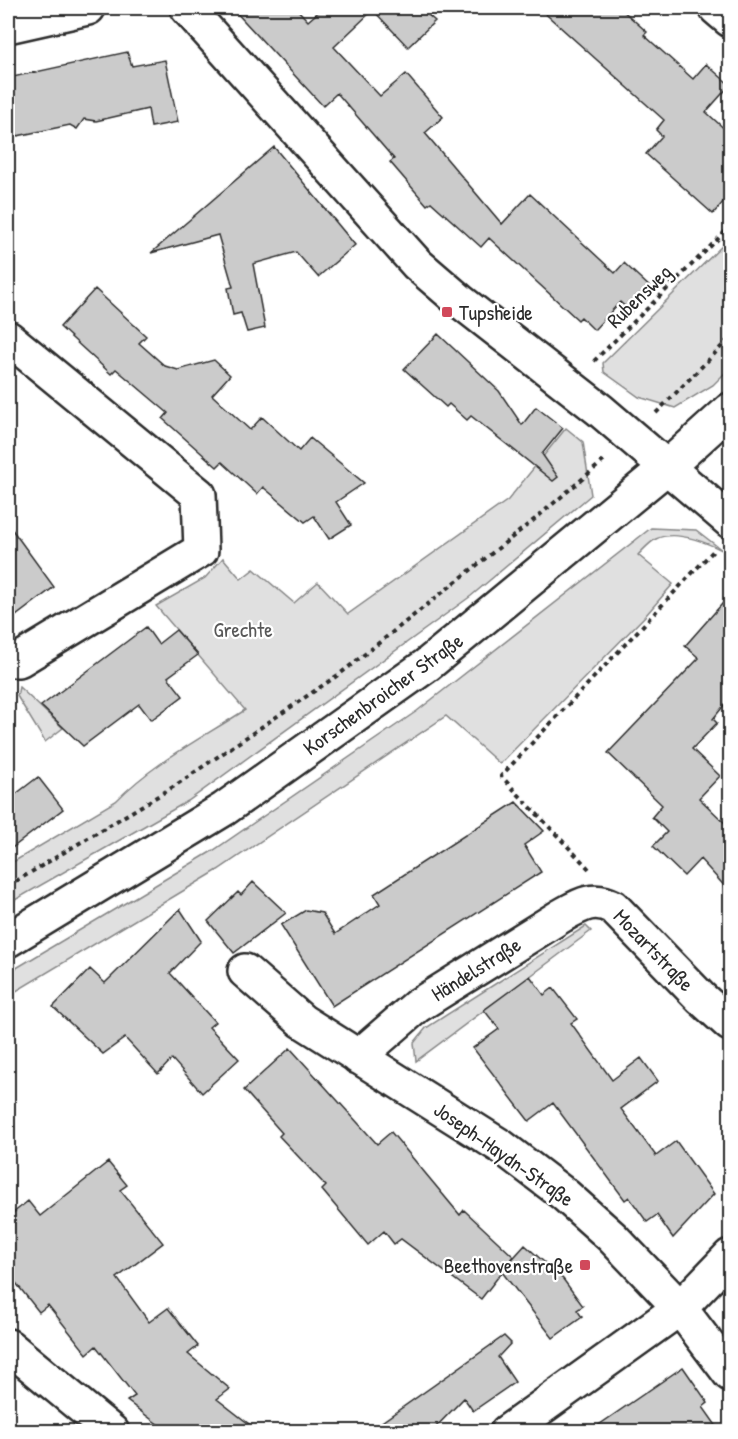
<svg xmlns="http://www.w3.org/2000/svg" width="738" height="1439" font-family="'Patrick Hand',sans-serif">
<style>
.green{fill:#e0e0e0;stroke:#868686;stroke-width:1.5}
.building{fill:#cbcbcb;stroke:#2b2b2b;stroke-width:1.5}
.lines{fill:none;stroke-linecap:round;stroke-linejoin:round}
.minor-casing{stroke:#2b2b2b;stroke-width:38}
.major-casing{stroke:#2b2b2b;stroke-width:38}
.path{stroke:#2b2b2b;stroke-width:4;stroke-dasharray:4.5 4.5;stroke-linecap:butt}
.minor{stroke:#fff;stroke-width:33}
.major{stroke:#fff;stroke-width:33}
.poi-dot{fill:#d1495b;stroke:#fff;stroke-width:2}
.labels{text-anchor:middle;dominant-baseline:central;stroke-width:4.5;stroke-linejoin:round;paint-order:stroke}
.street-label{font-size:21px;fill:#2b2b2b;stroke:#fff}
.poi-label{font-size:21px;fill:#2b2b2b;stroke:#fff;text-anchor:start}
.park-label{font-size:21px;fill:#585858;stroke:#fff}
</style>
<rect width="100%" height="100%" fill="#fff"/>
<filter id="ink" filterUnits="userSpaceOnUse"><feTurbulence type="fractalNoise" baseFrequency=".0167" numOctaves="2"/><feDisplacementMap in="SourceGraphic" scale="12" xChannelSelector="R" yChannelSelector="G"/><feConvolveMatrix kernelMatrix="1 2 1 2 8 2 1 2 1" color-interpolation-filters="sRGB"/></filter>
<g filter="url(#ink)">
<path class="green" d="M730,238V368L713,385L675,408L639,397L604,372L603,363Z
M566,428L583,442L591,495L471,596L188,801L8,904V865L116,801C153,763 202,738 245,710L156,606L205,578L223,558L241,579L254,569L294,603L318,582L348,614L508,500Z
M651,528L696,530L722,550C705,542 674,530 656,539C650,542 643,550 638,555L673,584L646,615L500,764L446,716L218,870L8,996V973L214,850L417,711Z
M19,687L63,728L45,742L17,696Z
M586,926L591,931L416,1061L414,1043L426,1028Z"/>
<path class="building" d="M232,8H296L308,21L323,8H420L435,21L408,47L373,10L334,47L380,96L406,74L443,117L425,133L502,224L530,194L615,273L624,263L652,289L631,312L620,302L594,330L581,317L578,320L489,238L481,247L431,202L427,205L390,162L394,159L337,93L323,106Z
M539,8H620L647,32L644,35L693,79L706,64L730,85L706,112L730,134V194L713,214L646,154L662,136L656,130L664,120Z
M127,52L132,66L165,60L178,122L151,127L148,109L96,121L84,119L77,129L70,125L17,136L8,88V78Z
M274,147L355,245L318,277L296,252L253,264L265,328L247,332L241,313L233,315L228,288L233,287L218,235L151,253Z
M95,289L146,336L139,343L165,366L178,370L214,360L230,375L212,395L250,430L262,417L299,451L310,438L364,483L336,502L351,525L329,539L314,516L305,522L263,487L257,494L222,462L217,467L163,419L168,413L116,369L111,374L60,327Z
M438,334L499,391L522,425L536,407L563,428L542,454L558,477L553,481L471,416L467,420L449,404L446,407L404,369Z
M8,524L54,587L8,622Z
M730,595V698L713,719L717,723L692,749L720,776L699,798L730,828V892L700,859L684,876L653,846L667,832L652,817L662,805L608,753L699,658L685,646Z
M146,627L158,644L176,630L198,655L168,677L183,696L151,720L139,704L83,746L41,706Z
M38,777L63,809L8,851V800Z
M516,802L544,831L524,845L541,872L332,1006L281,925L306,910L322,913L335,934L380,904L374,894Z
M253,882L286,913L234,953L208,921L238,892L241,895Z
M180,909L201,941L170,973L215,1022L209,1027L239,1059L202,1093L172,1059L158,1074L125,1038L103,1054L53,1007L90,969L105,983Z
M530,976L544,995L553,988L577,1019L571,1023L612,1080L641,1058L658,1081L621,1109L656,1156L676,1141L714,1194L673,1238L657,1215L647,1222L629,1197L625,1200L553,1103L529,1121L473,1048L499,1029L484,1010Z
M290,1048L377,1144L391,1132L460,1215L464,1210L513,1256L506,1266L525,1245L563,1279L583,1306L577,1310L582,1317L553,1338L502,1272L481,1299L401,1239L394,1244L384,1231L368,1245L322,1190L326,1186L279,1136L282,1133L244,1090Z
M108,1162L127,1185L120,1190L163,1243L117,1278L149,1322L168,1308L198,1346L188,1354L230,1389L217,1399L258,1431H167L127,1401L135,1396L96,1346L87,1354L48,1305L39,1312L8,1273V1217L28,1201L40,1216Z
M504,1336L511,1343L498,1357L515,1382L473,1411L464,1398L432,1431H369Z
M683,1367L708,1403L703,1407L720,1431H590Z"/>
<g class="lines">
<g class="minor-casing">
<path id="minor" d="M187,8L417,264L460,301L600,410L730,521
M716,8L730,20
M8,26L88,8
M8,338L199,495L201,550L19,660H8
M245,971L302,1021L502,1147L565,1195L612,1237L680,1308L730,1374
M358,1057L417,1006L561,916C579,906 593,896 613,907L701,998L730,1024
M8,1346L112,1432
M507,1432L680,1308L730,1256"/>
</g>
<g class="major-casing">
<path id="major" d="M8,940L224,809L427,665L667,467L730,410"/>
</g>
<path class="path" d="M594,361L730,227
M656,413L730,338
M589,869L501,776L715,549
M8,886L173,787L341,673L535,519L607,458"/>
<use href="#minor" class="minor"/>
<use href="#major" class="major"/>
</g>
</g>
<g class="poi-dot">
<rect x="441" y="306" width="12" height="12" rx="3"/>
<rect x="579" y="1259" width="12" height="12" rx="3"/>
</g>
<g class="labels">
<g class="street-label">
<text transform="translate(639 296) rotate(-44)">Rubensweg</text>
<text transform="translate(383 694) rotate(-36)">Korschenbroicher Straße</text>
<text transform="translate(654 950) rotate(46)">Mozartstraße</text>
<text transform="translate(476 969) rotate(-32)">Händelstraße</text>
<text transform="translate(504 1154) rotate(35)">Joseph-Haydn-Straße</text>
</g>
<g class="poi-label">
<text x="459" y="312">Tupsheide</text>
<text x="573" y="1265" text-anchor="end">Beethovenstraße</text>
</g>
<g class="park-label">
<text x="243" y="629">Grechte</text>
</g>
</g>
<rect width="738" height="1439" fill="none" stroke="#fff" stroke-width="30"/>
<rect x="15" y="15" width="708" height="1409" fill="none" stroke="#2b2b2b" stroke-width="2" filter="url(#ink)"/>
</svg>
